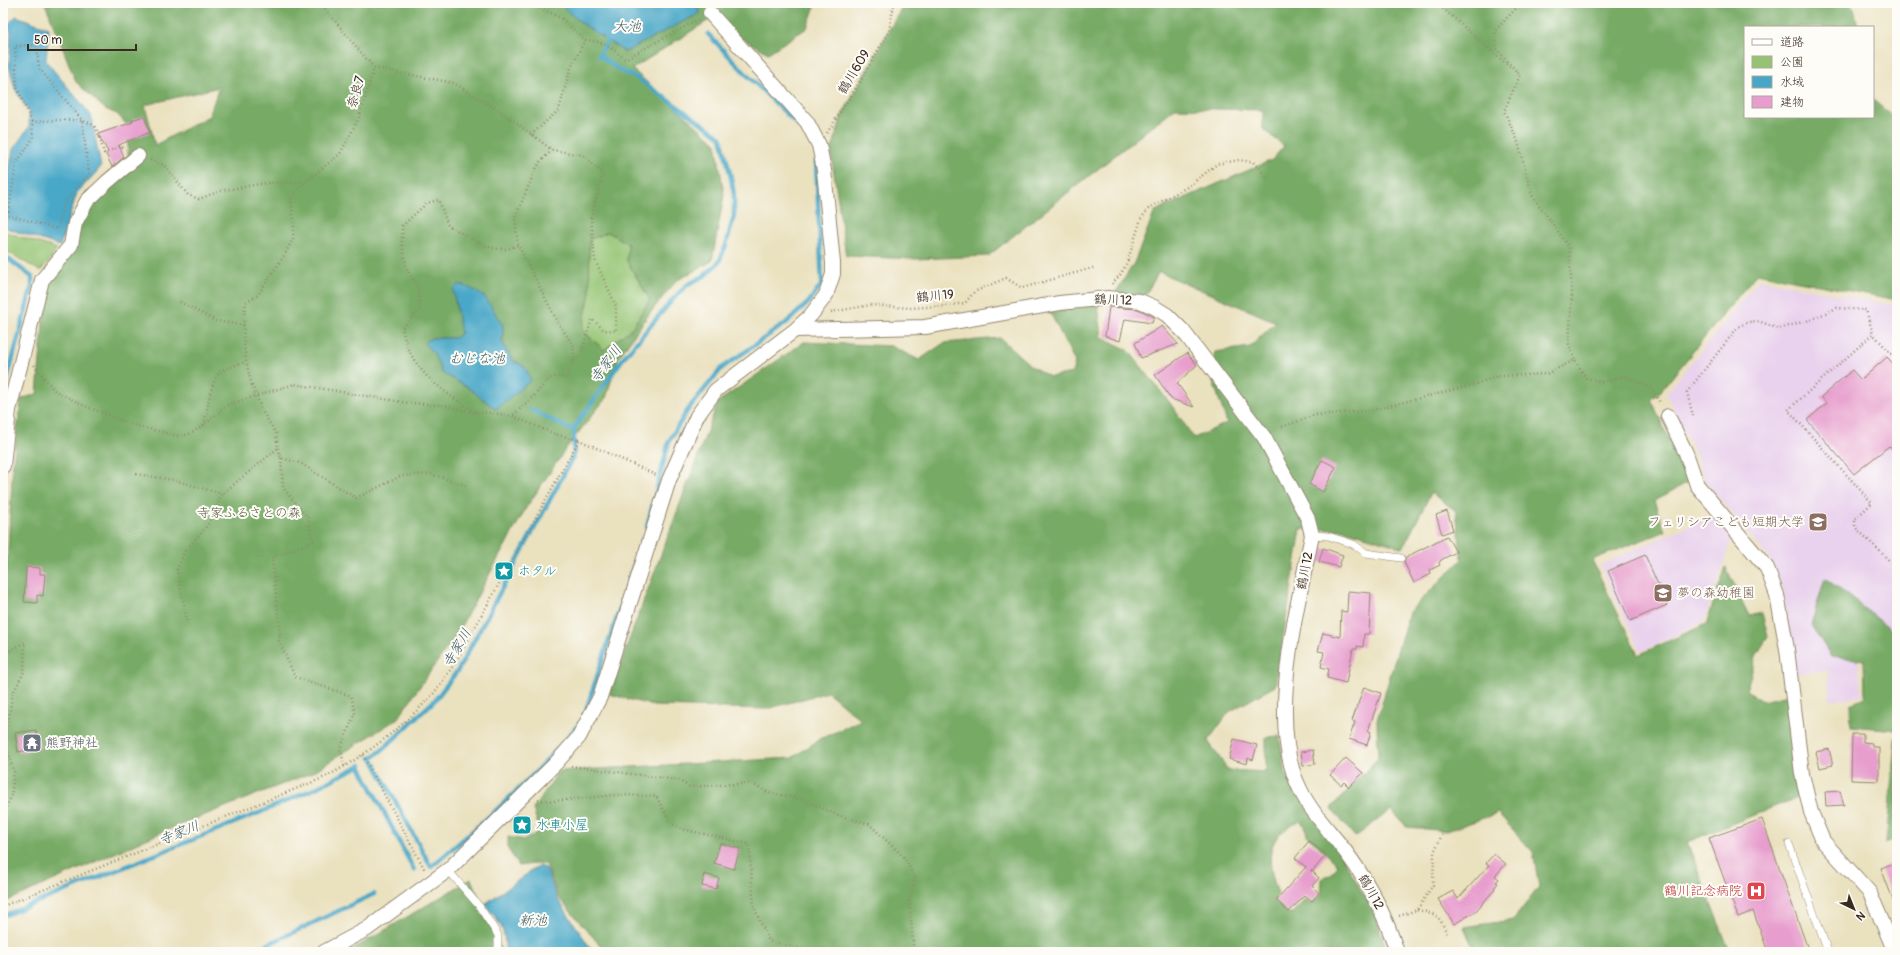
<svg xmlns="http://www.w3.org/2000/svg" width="1900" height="955" font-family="Pangolin,'Klee One',sans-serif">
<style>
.built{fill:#e9d2ed}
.green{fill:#94c473;stroke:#687748}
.forest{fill:#77aa65;stroke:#596a42;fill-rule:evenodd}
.water{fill:#48a7c7;stroke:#426872}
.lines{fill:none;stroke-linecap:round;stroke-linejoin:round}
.stream{stroke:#48a7c7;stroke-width:4.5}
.building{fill:#e79dcd}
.service-casing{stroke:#92866e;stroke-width:8}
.minor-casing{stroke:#92866e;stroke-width:16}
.path{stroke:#92866e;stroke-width:2.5;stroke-dasharray:1 3;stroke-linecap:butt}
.service{stroke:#fff;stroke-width:7}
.minor{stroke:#fff;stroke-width:14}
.path-bridge{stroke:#92866e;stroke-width:2.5;stroke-dasharray:1 3;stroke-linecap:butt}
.labels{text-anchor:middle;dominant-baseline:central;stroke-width:4;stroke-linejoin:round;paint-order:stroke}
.street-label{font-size:13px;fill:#3b2a1e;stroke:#fdfcf7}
.park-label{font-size:13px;fill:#565838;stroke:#fdfcf7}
.education-label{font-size:13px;fill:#785e54;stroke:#fdfcf7;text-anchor:end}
.culture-label{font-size:13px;fill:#0d838f;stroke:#fdfcf7;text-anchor:start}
.worship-label{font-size:13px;fill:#5b616d;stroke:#fdfcf7;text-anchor:start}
.health-label{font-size:13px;fill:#be3a42;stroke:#fdfcf7;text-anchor:end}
.water-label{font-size:14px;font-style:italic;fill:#405c62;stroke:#fdfcf7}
</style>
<rect width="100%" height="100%" fill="#fdfcf7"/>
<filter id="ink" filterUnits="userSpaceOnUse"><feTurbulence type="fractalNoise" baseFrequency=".025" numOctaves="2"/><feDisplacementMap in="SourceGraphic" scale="8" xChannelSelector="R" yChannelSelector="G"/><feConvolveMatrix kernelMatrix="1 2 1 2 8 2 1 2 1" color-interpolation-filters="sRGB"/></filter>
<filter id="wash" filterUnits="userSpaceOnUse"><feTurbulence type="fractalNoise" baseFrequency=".012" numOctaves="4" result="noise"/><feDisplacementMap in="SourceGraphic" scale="16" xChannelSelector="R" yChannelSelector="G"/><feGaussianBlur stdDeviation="0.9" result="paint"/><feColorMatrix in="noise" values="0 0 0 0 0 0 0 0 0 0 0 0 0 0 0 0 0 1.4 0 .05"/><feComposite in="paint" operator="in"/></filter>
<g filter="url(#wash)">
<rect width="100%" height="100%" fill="#eae1bf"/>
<path class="built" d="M1759,279L1897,306V639L1858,658L1862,696L1830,700L1827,670L1796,674L1783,593L1772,562L1706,482L1694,451L1666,394Z
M1715,514L1733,535L1704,622L1640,652L1600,565Z"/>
<path class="green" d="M3,231L57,249L49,262L40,271L3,249Z
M608,232L628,244L627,261L650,300L632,328L604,350L582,330L590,293L589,240Z"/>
<path class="forest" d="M45,3H559C578,23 602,37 625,52L700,13L695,3H816L807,28L768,53L709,20L632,69L716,143L724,195L712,261L676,281L649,314L618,358L606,398L567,447L526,508L456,635L397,719L313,772L162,832L3,903V581L7,566L13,463L21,399L37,394L46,288L86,193L128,169V126L117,114L105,109L76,82ZM219,87L209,116L155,145L145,105ZM608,232L628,244L627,261L650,300L632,328L604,350L582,330L590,293L589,240ZM460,322L503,326C502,348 505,357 525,367L496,409L466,386L442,373L434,353L424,343L431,338H455L461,333Z
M904,3H1850L1854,8L1858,27H1745V117H1873V100L1897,120V300L1757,273L1661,391L1651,399L1688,482L1654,501L1665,531L1592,560L1638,655L1706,624L1726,567L1749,616L1762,613L1768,637L1757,654L1746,691L1763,701L1788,695L1801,796L1687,842L1730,952H1475L1464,927L1513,920L1539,887L1533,852L1498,813L1447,831L1407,827L1391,810L1355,837L1331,808L1378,758L1377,720L1409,612L1462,559L1456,511L1431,493L1403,548L1345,530L1301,529L1275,686L1229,712L1208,741L1228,770L1266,772V737L1279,736L1286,774L1338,850L1376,916L1387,952H606L558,897L546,864H532L519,866L508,849V837L525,840L540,831L533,809L559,771L792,758L820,739L861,720L828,692L767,709L654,706L609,694L718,402L804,342L891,346L919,360L944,343L1000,338L1031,366L1050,377L1072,373L1075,362L1050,312L1098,305L1102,337L1128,350L1170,403L1194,438L1227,423L1210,372L1215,352L1250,347L1276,322L1159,272L1145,295L1116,292L1134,263L1155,211L1272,160L1284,146L1263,129V110L1175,108L988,256L915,259L846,256L831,153L842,115ZM1300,821L1305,826L1307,835L1338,865L1331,875L1325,876L1322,879L1321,895L1311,904L1306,899L1290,915L1274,900L1278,894C1267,862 1263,837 1300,821Z
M1825,578L1897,634V837L1886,844L1896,730L1851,726L1850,704L1865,698L1864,660L1831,656L1811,625Z
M471,879L502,952H348Z"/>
<path class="water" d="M559,3H695L700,13L625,52C602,37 578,23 559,3Z
M16,16L49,28L46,61L91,115L101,167L77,193L60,246L3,227V207L13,149L29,127V113L15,89L9,66L11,33L8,24Z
M459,284L470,288L486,298L503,326L502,343L513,361L525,367L531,380L496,409L466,386L442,373L434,354L424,343L431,338H455L461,333L453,290Z
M538,866L546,868L557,898L593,952H505C506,928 499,922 485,904Z"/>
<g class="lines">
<path class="stream" d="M708,34L747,75L805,132
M3,255L32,277V286L4,391L3,402
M531,410L574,431
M647,527L669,441L689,408L722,368L786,323L808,303L822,284L816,161
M586,710L643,538
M371,758L381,751L435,700L458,670L574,455V428L624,357L674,298L687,285L704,276L719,262L726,245L734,216V194L730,173L721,137L637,78L619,70L599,55L611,35
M372,758L431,867C483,823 536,777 580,723
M360,766L414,870
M3,916L259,813L314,789L361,765
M252,952L374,894"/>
</g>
<g id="blocks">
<path class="building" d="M144,116L150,132L119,145L124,157L112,167L106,154L108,152L98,134L133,122L132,120Z
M1109,307L1138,309L1154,317L1152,323L1125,319L1120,341L1105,336Z
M1162,326L1178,344L1141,358L1135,343Z
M1187,353L1197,365L1177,383L1194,407L1171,399L1155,375Z
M1887,357L1897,368V455L1889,446L1854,474L1807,420L1827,403L1821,397L1852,370L1861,380Z
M1322,460L1336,467L1323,492L1309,484Z
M1447,511L1453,530L1442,534L1436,515Z
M1447,536L1456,552L1441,560L1439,563L1440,565L1430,570L1431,574L1414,583L1404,562L1406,557Z
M1323,548L1343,555L1339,567L1319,562Z
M1645,555L1667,605L1630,621L1608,571Z
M26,567L40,568V574H45L43,596L37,595V603L24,602Z
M1348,591L1371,593L1369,634H1364L1363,647L1357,646V649H1353L1346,683L1327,678L1329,669L1321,667L1324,652L1318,651L1323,633L1340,637L1341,611L1347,612Z
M1364,687L1381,693L1368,731L1371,732L1367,745L1349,739L1355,722L1352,721Z
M36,730L40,748L18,752L15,733Z
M1852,734H1863V742L1872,743V747H1879V781L1851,780Z
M1234,739L1257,745L1253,760L1248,758L1247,764L1229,759Z
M1829,749L1833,765L1820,768L1816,752Z
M1313,750L1315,764L1303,766L1301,752Z
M1346,758L1363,773L1349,787L1344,782L1341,785L1330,775Z
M1840,791L1844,805L1826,806L1825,792Z
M1762,819L1809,952H1768L1753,911L1738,917L1709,838Z
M1309,841L1326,855L1312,872L1311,870L1319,878L1312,886L1319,893L1312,901L1305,895L1289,912L1276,900L1306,867L1295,858Z
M720,843L740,849L734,869L714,863Z
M1494,854L1506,864L1495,876L1499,879L1496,882L1498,883L1494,888L1495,889L1475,912L1454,924L1438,899L1453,891L1458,899L1489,865L1486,863Z
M1897,862V908H1896L1881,868Z
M704,874L719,878L716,889L702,886Z"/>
</g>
</g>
<g filter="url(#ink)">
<use href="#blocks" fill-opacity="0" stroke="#92866e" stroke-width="1"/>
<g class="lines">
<g class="service-casing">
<path id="service" d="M1312,535L1328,536L1353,544L1366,553L1401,558
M1789,844L1828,952
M448,870L479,906L498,935V952"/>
</g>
<g class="minor-casing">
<path id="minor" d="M795,330L925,327L1060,303L1108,298L1140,301L1154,307L1167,315L1183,331L1264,437L1308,519L1312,535C1298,606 1266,722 1300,789C1311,813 1332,833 1348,855C1370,885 1386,917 1397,952
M1668,416L1686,453L1697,485L1767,568L1777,595L1787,649L1802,774L1811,812L1823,841L1870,893L1895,952
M3,466L9,410L42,280L71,245L75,223L87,201L107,182L138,156
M324,952L367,929L448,870L555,764L579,737L600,697L669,480L697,416L716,390L795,330L811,315L826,295L833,274V263L824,170L819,145L807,122L710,13"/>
</g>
<path class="path" d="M529,3L561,18L585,40C602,40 613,49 625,59L699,19
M1437,3L1512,69
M1521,3L1495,31L1497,50L1520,75L1504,111L1517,139L1532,195L1569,247L1572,294L1569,344L1575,360
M37,45L39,68L82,120L89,174L65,202L57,229L8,215L16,164L33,138L32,122L17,87L15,46Z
M374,68L454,83L506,115L552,150L583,155L603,174L591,218L595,260L616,306V331L604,330L592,319L581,353L572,364L567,378L557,376L549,379L533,397L512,416
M32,122C47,121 83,116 94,126C100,133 101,145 104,153L121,146L126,149
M827,133L861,80L889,31L894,3
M531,135L559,110L570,70L585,40
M552,150L540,162L534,173L515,218L518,245L558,323L574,346L573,363
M150,160L164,165L188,195L199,199L220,191L265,183L301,182L303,184
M1112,284L1120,275L1127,263L1141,219L1149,208L1189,186L1217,164L1239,160L1253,162L1269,180
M180,302L216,321L244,325
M831,312L871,305L909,308L946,306L965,303L974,292L1006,278L1022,288L1096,267
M1897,360L1873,334L1788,410L1872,503L1855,519V527L1897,568
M34,365L55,391L83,405L133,425L178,436L187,435L203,426L227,405L294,384L408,403L443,405L471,412L494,413L512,416L555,434L579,440
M252,385C244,358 241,330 246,302L258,295L285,254L293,239L294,221L291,198L303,184L340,154L359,118L374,68L320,3
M475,412C440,389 411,372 402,328L420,309L418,287L407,270L402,245V226L427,203L439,200L448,226C464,233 485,250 503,249C508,249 513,247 518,245
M1693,416L1687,392L1738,327C1755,317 1762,322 1778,329L1810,320L1837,308L1866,310L1873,334
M204,425C208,410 209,385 219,373C224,368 238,365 245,362
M1282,427L1315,415L1368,411L1473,385L1498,376L1546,374L1575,360L1586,378L1603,382L1624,376L1652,389L1661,404
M278,448L281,458L300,463L356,498L401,476L431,474L467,486
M281,458L283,488L308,518L313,541L272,558L280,634L279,641L295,677L351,696L355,714L340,749L345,767
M136,474L174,480L222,494
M187,621L177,569L185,551L207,526L222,494L278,448L276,433L262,411
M3,655L25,642L24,672L12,695L9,719L5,728L6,745L14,772L11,797L3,813
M363,755L425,870
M571,766L678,780L690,787L752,783L767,792L805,800L837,815L869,824L904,857L915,878L909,901L914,952
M538,800L553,801L616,795L656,796L671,823L682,829L749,844L754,907L769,941L815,952
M3,906L318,780C359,762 404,726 434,693C441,684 447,674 454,665L579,440L656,475
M1417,910C1439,914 1439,916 1448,936
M1399,916L1417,910L1433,885L1434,852L1442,835"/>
<use href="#service" class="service"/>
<use href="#minor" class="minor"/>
<path class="path-bridge" d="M252,385L262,411"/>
</g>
</g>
<defs>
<g id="university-square" transform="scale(1)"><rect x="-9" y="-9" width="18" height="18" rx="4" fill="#8d6e63" stroke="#fdfcf7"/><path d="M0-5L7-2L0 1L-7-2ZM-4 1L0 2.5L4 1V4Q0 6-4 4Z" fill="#fff"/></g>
<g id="sight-square" transform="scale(1)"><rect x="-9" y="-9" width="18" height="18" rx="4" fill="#0f9aa8" stroke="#fdfcf7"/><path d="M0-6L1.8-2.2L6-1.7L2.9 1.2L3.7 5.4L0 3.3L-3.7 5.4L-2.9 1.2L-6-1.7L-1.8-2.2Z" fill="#fff"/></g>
<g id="school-square" transform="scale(1)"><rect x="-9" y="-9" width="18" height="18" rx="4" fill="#8d6e63" stroke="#fdfcf7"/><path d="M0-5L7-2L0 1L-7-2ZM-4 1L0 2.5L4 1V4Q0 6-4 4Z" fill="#fff"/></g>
<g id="temple-square" transform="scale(1)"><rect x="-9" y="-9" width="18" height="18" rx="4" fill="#6b7280" stroke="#fdfcf7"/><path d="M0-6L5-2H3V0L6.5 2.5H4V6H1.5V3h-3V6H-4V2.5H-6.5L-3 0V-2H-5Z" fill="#fff"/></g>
<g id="hospital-square" transform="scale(1)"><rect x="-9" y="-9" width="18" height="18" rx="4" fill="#e0444e" stroke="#fdfcf7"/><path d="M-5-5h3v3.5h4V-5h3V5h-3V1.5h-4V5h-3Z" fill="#fff"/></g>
</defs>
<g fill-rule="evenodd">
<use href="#university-square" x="1818" y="522"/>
<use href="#sight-square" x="504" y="571"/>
<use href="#school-square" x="1663" y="593"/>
<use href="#temple-square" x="32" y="743"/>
<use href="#sight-square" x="522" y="825"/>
<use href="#hospital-square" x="1756" y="891"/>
</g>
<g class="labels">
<g class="street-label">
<text transform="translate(854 72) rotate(-59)">鶴川609</text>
<text transform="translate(356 92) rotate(-74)">奈良7</text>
<text transform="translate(935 296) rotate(-5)">鶴川19</text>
<text transform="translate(1113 300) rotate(2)">鶴川12</text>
<text transform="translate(1305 571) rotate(-79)">鶴川12</text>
<text transform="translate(1371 892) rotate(61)">鶴川12</text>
</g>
<g class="park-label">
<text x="249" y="513">寺家ふるさとの森</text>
</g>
<g class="education-label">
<text x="1804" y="522">フェリシアこども短期大学</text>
<text x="1677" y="593" text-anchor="start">夢の森幼稚園</text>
</g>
<g class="culture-label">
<text x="518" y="571">ホタル</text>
<text x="536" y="825">水車小屋</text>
</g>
<g class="worship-label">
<text x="46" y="743">熊野神社</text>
</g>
<g class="health-label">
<text x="1742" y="891">鶴川記念病院</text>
</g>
<g class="water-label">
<text x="627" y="26">大池</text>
<text x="477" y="358">むじな池</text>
<text transform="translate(606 364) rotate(-54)">寺家川</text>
<text transform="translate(457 648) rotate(-60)">寺家川</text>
<text transform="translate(179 833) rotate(-22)">寺家川</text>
<text x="533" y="920">新池</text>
</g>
</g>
<rect width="1900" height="955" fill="none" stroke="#fdfcf7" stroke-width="16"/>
<rect x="1744" y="26" width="130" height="92" fill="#fdfcf7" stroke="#afa8a0"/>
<rect x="1752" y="39" width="20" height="6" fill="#ffffff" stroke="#afa8a0"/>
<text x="1780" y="46" font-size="12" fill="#3b2a1e">道路</text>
<rect x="1752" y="56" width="20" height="12" fill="#94c473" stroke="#afa8a0"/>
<text x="1780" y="66" font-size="12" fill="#3b2a1e">公園</text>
<rect x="1752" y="76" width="20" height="12" fill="#48a7c7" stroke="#afa8a0"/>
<text x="1780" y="86" font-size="12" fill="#3b2a1e">水域</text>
<rect x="1752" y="96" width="20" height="12" fill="#e79dcd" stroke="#afa8a0"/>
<text x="1780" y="106" font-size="12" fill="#3b2a1e">建物</text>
<g transform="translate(1854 909) rotate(137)" stroke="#fdfcf7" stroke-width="3" paint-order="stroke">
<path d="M0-3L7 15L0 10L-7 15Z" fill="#3b2a1e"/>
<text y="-6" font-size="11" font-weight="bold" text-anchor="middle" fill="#3b2a1e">N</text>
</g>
<path d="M28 44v6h108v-6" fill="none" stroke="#3b2a1e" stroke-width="2"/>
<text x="34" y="44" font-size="12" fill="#3b2a1e" stroke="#fdfcf7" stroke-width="3" paint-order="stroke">50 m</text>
</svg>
